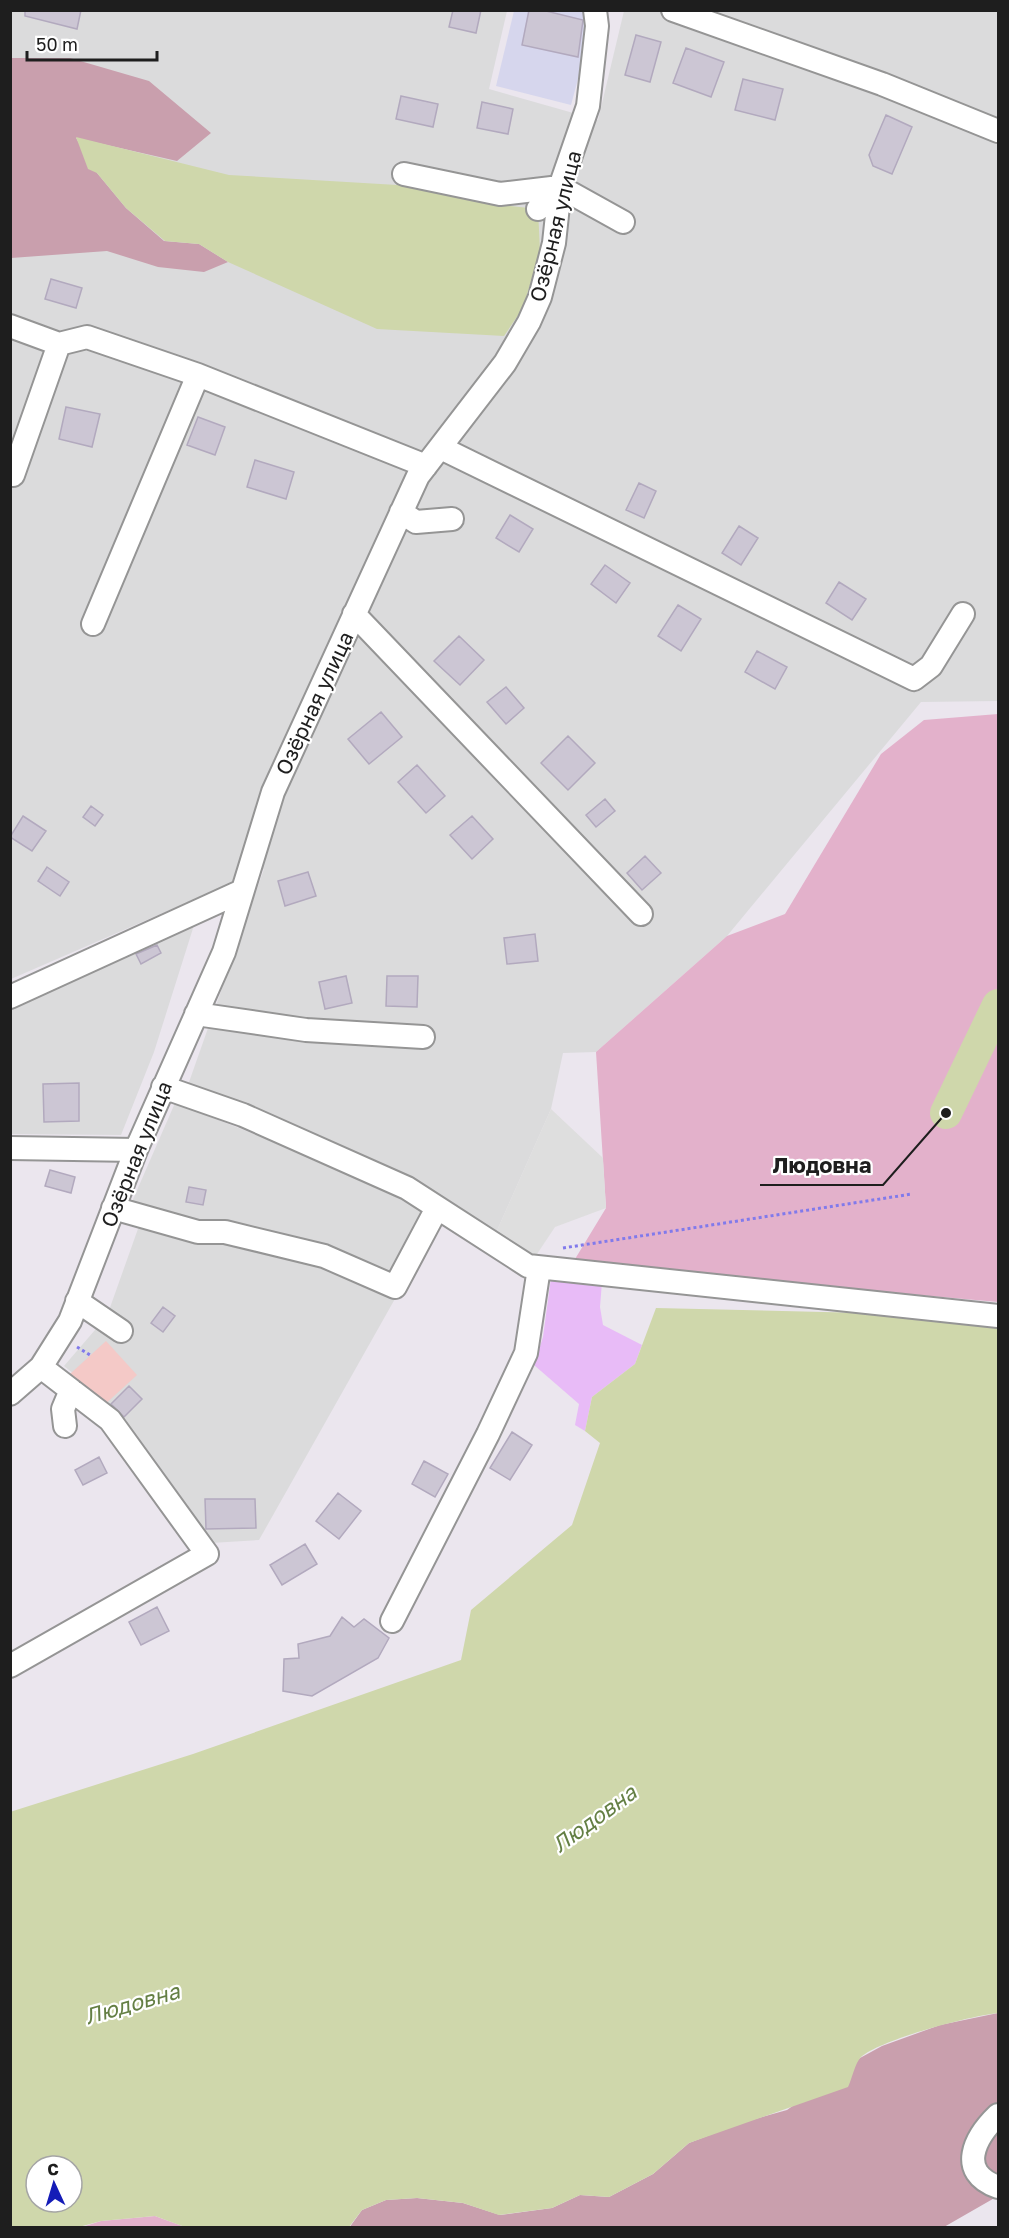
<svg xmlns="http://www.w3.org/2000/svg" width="1009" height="2238" font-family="'Golos Text',sans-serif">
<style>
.residential{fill:#dbdbdc}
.commercial{fill:#d6d6ed}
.grass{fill:#e3b1cb}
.forest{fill:#c99fad}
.sand{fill:#e8bbf7}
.park{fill:#f4c9c7}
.parking{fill:#dedede}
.water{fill:#cfd7ab;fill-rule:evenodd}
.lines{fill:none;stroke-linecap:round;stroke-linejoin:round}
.river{stroke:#cfd7ab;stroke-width:32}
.building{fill:#ccc6d4;stroke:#b2a9be;stroke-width:1.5}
.minor-casing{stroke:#959595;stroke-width:26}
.path{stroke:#817aeb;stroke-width:3;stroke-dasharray:3 3;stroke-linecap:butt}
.minor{stroke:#fff;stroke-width:22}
.labels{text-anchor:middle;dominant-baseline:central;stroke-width:4.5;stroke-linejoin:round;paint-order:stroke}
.street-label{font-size:21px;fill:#1e1e1e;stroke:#fff}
.water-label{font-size:22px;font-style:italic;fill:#647f44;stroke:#fff}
.leader{fill:none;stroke:#1e1e1e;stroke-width:2}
.callout-dot{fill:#1e1e1e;stroke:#fff;stroke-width:2}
.callout-label{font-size:22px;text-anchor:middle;font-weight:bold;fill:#1e1e1e;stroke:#fff;stroke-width:4.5;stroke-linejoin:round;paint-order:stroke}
</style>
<rect width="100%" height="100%" fill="#ebe6ee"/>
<path class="residential" d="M11,11H507L489,89L598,120L624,11H998V701L921,702L727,936L596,1052L563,1053L551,1109L495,1235L188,1085L264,869L11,979Z
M195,922L154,1052L121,1135L11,1134L10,1006Z
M175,1103L331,1164L422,1210L387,1275L207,1223L131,1204Z
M139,1226L205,1237L325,1264L396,1297L259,1540L211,1543L105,1399L64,1366L107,1316Z"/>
<path class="commercial" d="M578,10L587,13L586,49L571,105L496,86L514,11Z"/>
<path class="grass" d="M998,714V1302L572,1264L606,1208L596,1052L727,936L785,914L881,754L924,720Z
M155,2216L185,2227L79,2228L101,2221Z"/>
<path class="forest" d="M11,58H70L149,81L211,133L177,161L76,138L97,173L126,208L164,241L199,244L228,262L204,272L158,267L107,251L11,258Z
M998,2013V2196L944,2227L349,2228L362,2210L386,2200L417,2198L463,2203L500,2215L552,2208L580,2195L609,2197L653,2174L689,2143L741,2123L787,2110L860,2058L882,2046L940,2025Z"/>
<path class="sand" d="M551,1278L602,1282L600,1307L603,1325L642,1345L635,1364L592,1397L585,1431L575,1425L579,1404L534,1365L543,1337Z"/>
<path class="park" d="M106,1341L137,1375L101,1408L70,1374Z"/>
<path class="parking" d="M551,1109L603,1158L606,1208L555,1227L535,1257L495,1235Z"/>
<path class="water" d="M76,137L229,175L414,186L501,205L538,209L540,251L523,308L504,336L377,329L228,262L199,244L165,241L126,208L97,173L88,169Z
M656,1308L865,1313L998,1327V2013C970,2016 882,2039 861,2057C855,2063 852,2079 848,2087L689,2143L653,2174L609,2197L580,2195L552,2208L499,2215L463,2203L417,2198L386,2200L362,2210L349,2227H185L155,2216L101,2221L79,2227H11L10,1812L193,1754L461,1660L471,1610L572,1525L600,1443L585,1431L592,1397L635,1364ZM36,2166H72V2202H36Z"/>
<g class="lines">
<path class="river" d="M946,1113L998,1005"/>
</g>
<path class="building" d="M25,10H81L77,29L25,16Z
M453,10H481L476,33L449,27Z
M529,10H542L583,20L578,57L522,45Z
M636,35L661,42L650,82L625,75Z
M686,48L724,62L711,97L673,83Z
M743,79L783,89L775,120L735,110Z
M401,96L438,104L433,127L396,119Z
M482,102L513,109L508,134L477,128Z
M886,115L912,127L892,174L873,166L869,155Z
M51,279L82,288L76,308L45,299Z
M66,407L100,414L92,447L59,439Z
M198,417L225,427L215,455L187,445Z
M255,460L294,472L286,499L247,487Z
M639,483L656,491L644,518L626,510Z
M510,515L533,529L519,552L496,538Z
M739,526L758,538L741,565L722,553Z
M605,565L630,583L616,603L591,584Z
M839,582L866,599L852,620L826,603Z
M678,605L701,619L681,651L658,636Z
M459,636L484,660L460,685L434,661Z
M757,651L787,667L775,689L745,672Z
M506,687L524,708L506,724L487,702Z
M381,712L402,737L369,764L348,739Z
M568,736L595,763L568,790L541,763Z
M417,765L445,796L426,813L398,782Z
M605,799L615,811L596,827L586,815Z
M91,806L103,815L95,826L83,817Z
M23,816L46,831L32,851L10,837Z
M472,816L493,839L472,859L450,835Z
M645,856L661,873L642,890L627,873Z
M47,867L69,882L60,896L38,881Z
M308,872L316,896L285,906L278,881Z
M535,934L538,961L507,964L504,938Z
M157,945L161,953L141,964L136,954Z
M346,976L352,1003L325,1009L319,982Z
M387,976H418L417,1007L386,1006Z
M79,1083V1121L44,1122L43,1084Z
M50,1170L75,1177L71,1193L45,1186Z
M189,1187L206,1190L203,1205L186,1202Z
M163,1307L175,1316L163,1332L151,1323Z
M129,1386L142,1399L124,1417L111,1404Z
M512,1432L532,1445L510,1480L490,1468Z
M99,1457L107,1473L83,1485L75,1470Z
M424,1461L448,1474L435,1497L412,1484Z
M338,1493L361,1511L339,1539L316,1521Z
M205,1499H255L256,1528L206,1529Z
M305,1544L317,1564L282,1585L270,1565Z
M157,1607L169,1631L141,1645L129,1622Z
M342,1617L354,1627L364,1619L389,1638L378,1658L312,1696L283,1691L284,1659L299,1658L298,1644L330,1636Z"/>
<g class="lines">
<g class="minor-casing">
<path id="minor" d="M673,10L882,84L998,131
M404,174L500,194L560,187L623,222
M538,209L560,187
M10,326L59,344
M441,448L914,679L931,666L963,614
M10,474L13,475L59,344L87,337L198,375L426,466
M401,512L416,522L452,519
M354,614L641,914
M93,624L198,375
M10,997L242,891
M196,1014L306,1030L423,1037
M163,1087L243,1115L407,1188L528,1266L998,1316
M10,1148L136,1150
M113,1208L198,1232H225L324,1256L395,1287L437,1208
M77,1301L121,1331
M10,1394L41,1367L70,1321L136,1150L224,952L273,792L418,476L505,363L529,322L540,297L554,243L560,187L588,106L597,26L595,10
M65,1426L63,1409L71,1390
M392,1621L488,1434L526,1353L539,1268
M10,1666L207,1554L110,1420L41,1367
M998,2115C975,2137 956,2172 998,2187"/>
</g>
<path class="path" d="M563,1248L912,1194
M77,1347L90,1355"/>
<use href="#minor" class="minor"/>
</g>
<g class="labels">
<g class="street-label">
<text transform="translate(555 226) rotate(-76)">Озёрная улица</text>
<text transform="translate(314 703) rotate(-65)">Озёрная улица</text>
<text transform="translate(136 1154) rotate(-68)">Озёрная улица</text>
</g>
<g class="water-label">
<text transform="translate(594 1818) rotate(-36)">Людовна</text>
<text transform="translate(132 2003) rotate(-16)">Людовна</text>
</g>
</g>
<path class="leader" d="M946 1113L883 1185H760"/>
<circle class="callout-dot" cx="946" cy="1113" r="6"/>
<g class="callout-label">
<text x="822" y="1173">Людовна</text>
</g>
<rect width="1009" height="2238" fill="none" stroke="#1e1e1e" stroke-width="24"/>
<g transform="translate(54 2184) rotate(356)"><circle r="28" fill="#ffffff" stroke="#a5a5a5" stroke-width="1.5"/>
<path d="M0-4.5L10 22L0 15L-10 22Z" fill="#151cb7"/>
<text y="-9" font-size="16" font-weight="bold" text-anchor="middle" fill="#1e1e1e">С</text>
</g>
<path d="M27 51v9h130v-9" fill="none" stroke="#1e1e1e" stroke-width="3"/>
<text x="36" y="51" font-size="18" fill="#1e1e1e" stroke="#ffffff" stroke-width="4.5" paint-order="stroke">50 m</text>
</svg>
